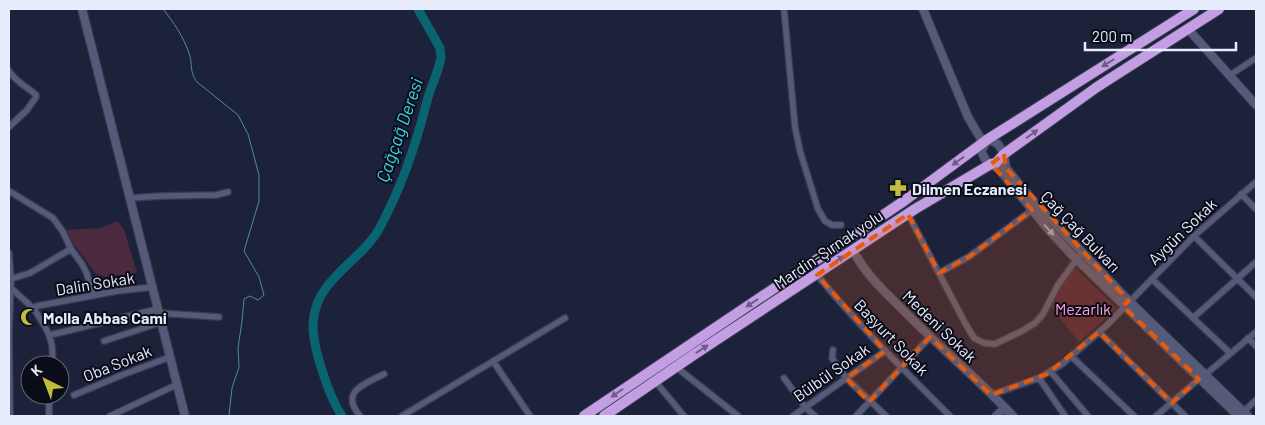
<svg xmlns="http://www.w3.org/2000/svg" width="1265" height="425" font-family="Barlow,sans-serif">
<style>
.green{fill:#4b293e}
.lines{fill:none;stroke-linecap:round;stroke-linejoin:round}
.stream{stroke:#4d8d9a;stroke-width:1}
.river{stroke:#0a646f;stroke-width:9}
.street-casing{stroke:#393c52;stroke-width:8}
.secondary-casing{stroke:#393c52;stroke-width:10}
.highway-casing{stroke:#393c52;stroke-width:12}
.street{stroke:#545a78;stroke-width:5.5}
.secondary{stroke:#545a78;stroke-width:8}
.highway{stroke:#c39ee3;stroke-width:10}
.oneway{fill:#705c88}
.oneway2{fill:#9ea4bb}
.marked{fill:#e8590c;fill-opacity:0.2;stroke:#e8590c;stroke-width:4;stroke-dasharray:10 6;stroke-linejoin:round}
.labels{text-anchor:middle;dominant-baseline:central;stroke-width:4;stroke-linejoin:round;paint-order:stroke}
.poi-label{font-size:16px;font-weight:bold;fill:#e8edfe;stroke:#0a0c18;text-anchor:start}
.street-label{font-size:16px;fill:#e8edfe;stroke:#0a0c18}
.park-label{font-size:16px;fill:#faa1d9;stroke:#0a0c18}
.water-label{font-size:18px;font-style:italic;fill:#3bd6ea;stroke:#0a0c18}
</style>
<rect width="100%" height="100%" fill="#1d223b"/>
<path class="green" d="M117,221L124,229L137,273L105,277L96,274L63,230L100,228Z
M1073,269H1076L1117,308L1079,342L1050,306L1056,293Z"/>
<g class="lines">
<path class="stream" d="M163,9C174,23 183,36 189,53C193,64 189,72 197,82L238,115L248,134L259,175V201L244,251L259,277L264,295L258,300L250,296L244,299L242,321L238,348L239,367L232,388L229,415"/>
<path class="river" d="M342,416C329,397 312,346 313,323C314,310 318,298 326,288C341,267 366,252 379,229C401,189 416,145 427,101C431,86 438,73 441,58L440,48L418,9"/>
<g class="street-casing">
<path id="street" d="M784,9L795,127L800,151L818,209L825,221L832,225H841
M9,71C18,84 25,85 36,95V97L27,110L9,127
M1230,75L1256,58
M9,191L53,218L63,232L71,249L82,264L87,274L93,296
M1241,194L1256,209
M130,198L161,196L216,195L228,192
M908,214L965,323L974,338L984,343L995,344L1022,331L1035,323L1043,314L1058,285L1079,256
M1194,236L1256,297
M9,253L11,282L9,332L10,416
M939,273L970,256L1032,210
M817,275C858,325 904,370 950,416
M11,279L30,273L71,249
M1152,279L1230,353
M11,288L34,309
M159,313L219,317
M1193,318L1256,262
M1099,332L1185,416
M50,335L158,309
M1248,338L1256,346
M104,341L162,322
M833,350L832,358L846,378L886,416
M1071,356L1134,416
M493,361L530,416
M52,365C55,340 47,329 34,309L37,306L117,291L153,287
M676,367L738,416
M1051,372L1088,416
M1205,375L1256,332
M784,378L805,407L815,416
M1039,378L1065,416
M655,381L684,416
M74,395L122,375L170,357
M991,395L1039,378L1061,365L1106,326L1194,236L1256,182
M1241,414L1256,400
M49,416V395
M110,416L176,385
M360,416C339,391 365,384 384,374
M402,416L565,318
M793,416L885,351
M856,416L930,337
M1156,416L1199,379"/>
</g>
<g class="secondary-casing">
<path id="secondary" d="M82,9L185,416
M923,9L968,117L981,139H988L998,144L1004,154L1006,168L1033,201L1129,301L1248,416
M1188,29L1256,105
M987,141L981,151L986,161L999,169L1047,228L1073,256L1238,416
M853,250C865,274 884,291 902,309C938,346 978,379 1013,416
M996,416L1005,408"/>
</g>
<g class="highway-casing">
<path id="highway" d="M584,416L904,201L988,139L1194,9
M604,416L692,356L915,209L991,164L996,163L1004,154L1097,87L1219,9"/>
</g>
<use href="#street" class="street"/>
<use href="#secondary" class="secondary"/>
<use href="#highway" class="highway"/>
</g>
<defs><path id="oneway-solid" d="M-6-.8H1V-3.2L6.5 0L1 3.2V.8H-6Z" transform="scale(1.25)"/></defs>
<g class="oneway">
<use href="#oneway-solid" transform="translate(1108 63) rotate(148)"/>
<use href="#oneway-solid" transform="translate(1032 134) rotate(-36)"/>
<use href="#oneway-solid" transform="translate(958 161) rotate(144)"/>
<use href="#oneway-solid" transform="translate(838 260) rotate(-34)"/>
<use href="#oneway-solid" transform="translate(752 303) rotate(146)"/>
<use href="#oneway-solid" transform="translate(702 349) rotate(-33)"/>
<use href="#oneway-solid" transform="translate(617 393) rotate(145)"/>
</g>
<use class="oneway2" href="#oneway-solid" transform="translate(1049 230) rotate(48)"/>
<path class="marked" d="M1004,154L1006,168L1129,301L1123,306L1199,379L1172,403L1099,332L1047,374L991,395L930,337L869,402L846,378L885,351L817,275L908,214L939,273L970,256L1032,210L991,164Z"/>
<defs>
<g id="pharmacy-bare" transform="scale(1.35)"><path d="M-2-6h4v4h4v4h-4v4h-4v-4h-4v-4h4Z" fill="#c2bd3f" stroke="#0a0c18" stroke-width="2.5" paint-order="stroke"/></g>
<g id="mosque-bare" transform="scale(1.35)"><path d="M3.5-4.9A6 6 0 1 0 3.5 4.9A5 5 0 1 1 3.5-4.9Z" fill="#c2bd3f" stroke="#0a0c18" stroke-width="2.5" paint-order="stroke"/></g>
</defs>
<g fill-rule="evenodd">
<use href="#pharmacy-bare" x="898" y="188"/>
<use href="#mosque-bare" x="29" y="317"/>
</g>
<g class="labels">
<g class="poi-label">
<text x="912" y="188">Dilmen Eczanesi</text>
<text x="43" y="317">Molla Abbas Cami</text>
</g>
<g class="street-label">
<text transform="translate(1081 231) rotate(46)">Çağ Çağ Bulvarı</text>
<text transform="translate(1182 231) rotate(-44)">Aygün Sokak</text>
<text transform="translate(828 249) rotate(-34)">Mardin-Şırnak yolu</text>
<text transform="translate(95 283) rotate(-9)">Dalin Sokak</text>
<text transform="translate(940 326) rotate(44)">Medeni Sokak</text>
<text transform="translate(892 337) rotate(46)">Başyurt Sokak</text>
<text transform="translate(117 363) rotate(-22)">Oba Sokak</text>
<text transform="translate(831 372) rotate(-35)">Bülbül Sokak</text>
</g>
<g class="park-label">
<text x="1083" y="308">Mezarlık</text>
</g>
<g class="water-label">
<text transform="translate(399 130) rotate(-71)">Çağçağ Deresi</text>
</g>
</g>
<rect width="1265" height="425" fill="none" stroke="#e8edfe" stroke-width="20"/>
<g transform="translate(45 380) rotate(318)"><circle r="24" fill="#0a0c18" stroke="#636674"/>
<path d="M0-4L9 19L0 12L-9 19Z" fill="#c2bd3f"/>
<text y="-8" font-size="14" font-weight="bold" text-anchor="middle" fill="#e8edfe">K</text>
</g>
<path d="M1085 42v8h151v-8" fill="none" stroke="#e8edfe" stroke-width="2.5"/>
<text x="1092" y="42" font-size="15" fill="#e8edfe" stroke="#0a0c18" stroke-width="4" paint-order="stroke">200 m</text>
</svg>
